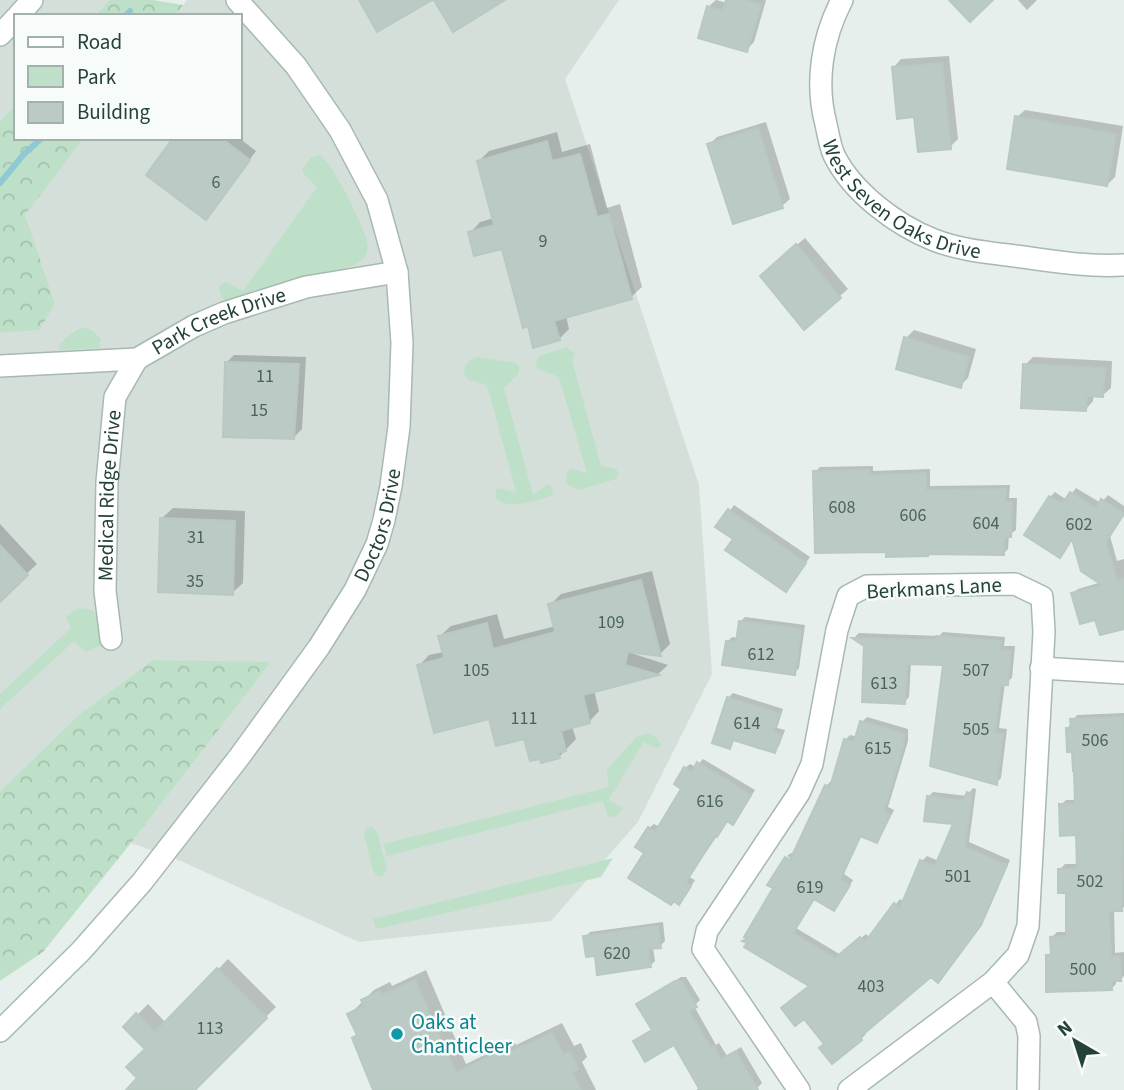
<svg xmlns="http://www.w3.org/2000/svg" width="1124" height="1090" font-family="'Source Sans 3',sans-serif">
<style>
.built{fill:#d4dfda}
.forest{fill:url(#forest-crowns)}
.green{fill:#bfe0c8}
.shadow{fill:#0003}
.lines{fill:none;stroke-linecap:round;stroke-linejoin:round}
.stream{stroke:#8ec9d4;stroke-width:6}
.building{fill:#bbcac4;stroke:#b8c9c2;stroke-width:2}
.street-casing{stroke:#a8b8b2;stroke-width:24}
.secondary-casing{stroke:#a4bbb3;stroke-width:24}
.street{stroke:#fff;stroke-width:21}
.secondary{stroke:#fff;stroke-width:21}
.culture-dot{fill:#0f9aa8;stroke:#f7fbf9;stroke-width:2.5}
.labels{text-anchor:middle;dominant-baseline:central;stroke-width:5;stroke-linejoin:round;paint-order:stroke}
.number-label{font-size:18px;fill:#4a645c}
.street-label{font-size:21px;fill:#24423a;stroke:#f7fbf9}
.culture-label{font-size:21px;fill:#0d838f;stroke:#f7fbf9;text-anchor:start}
</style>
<defs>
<pattern id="forest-crowns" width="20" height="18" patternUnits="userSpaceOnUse" patternTransform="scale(1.75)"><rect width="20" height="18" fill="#bfe0c8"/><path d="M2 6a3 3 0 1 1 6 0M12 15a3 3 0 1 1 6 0" fill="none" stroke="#a4c1ad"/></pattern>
</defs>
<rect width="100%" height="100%" fill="#e6efeb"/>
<path class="built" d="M0,0H109L95,16H16V104L0,121Z
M187,0H619L565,79L699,485L712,674L638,822L551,921L359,942L181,861L131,843L270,663L153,660L82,712L0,791V333L39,329L55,304L24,215L84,138H240V16H175Z"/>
<path class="forest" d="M109,0H153L183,5L175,16H95Z
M16,104V138H84L25,215L55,304L39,330L0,333V121Z
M153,660L271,662L131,843L43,952L0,981V791L82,712Z"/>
<path class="green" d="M319,155C331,159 367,231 368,246C368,250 367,253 365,257L355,265L230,303C222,300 220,295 219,286L226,282L243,291L317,187L304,174L302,170L311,157Z
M85,327L93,331L101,339L99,348L59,350V344L76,330Z
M567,347L575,354L572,360L601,466L616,469L619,473L616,479L579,490L568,485L566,480L567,471L572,469L587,473L559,377L538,369L535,364L539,356Z
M478,357L515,363L519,365V373L504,388L533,495L548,484L552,487L553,494L549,497C533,501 508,511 496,498V490L498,488L516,492L487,385L469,380L465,376C462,366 469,359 478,357Z
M82,608L92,610L101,620L102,645L86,652L74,641L0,709V694L71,628L66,617L73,611Z
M648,733L657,738L661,746L656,748L644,742L609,799L623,809L615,817L608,816L603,801L387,856L383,844L609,787L607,770L636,737Z
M372,827L377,832L387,870L382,877L376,875L373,871L364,834L365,829Z
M613,858L601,877L382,928H376L373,919Z"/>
<path class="shadow" d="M716,0L727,3L728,0H766L754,42L746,50L708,7Z
M1018,0H1037L1027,10Z
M949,56L958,139L950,147L916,115L894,67L901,59Z
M1025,110L1123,126L1115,177L1107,185L1017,117Z
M766,122L790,199L782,206L709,145L717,137Z
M557,132L562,152L590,144L607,208L620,204L642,287L631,297L566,316L569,329L559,339L503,247L470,233L480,222L494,218L479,161L489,151Z
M176,138H239L256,151L213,210Z
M805,238L848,289L804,327L770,268Z
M914,330L976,349L968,378L960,386L906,338Z
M234,355L306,357L302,429L294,437L226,363Z
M1033,357L1112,361L1111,388L1103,395H1094L1093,401L1086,409L1025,365Z
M873,466V471L930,469V486L1010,485L1009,498H1017L1016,530L1009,535L1008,549L1004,553L887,550L815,472L820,467Z
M1076,488L1101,503L1108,495L1124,506V515L1110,536L1117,561L1124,559V627L1073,594L1078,589L1102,582L1050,497L1055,492L1067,500Z
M734,505L810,557L790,585L718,527Z
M173,508L245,511L243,583L232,593L162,518Z
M0,524L37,564L0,599Z
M652,571L670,644L660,654L628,650V652L668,665L658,674L594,690L599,711L589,722L572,726L576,739L559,757L491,717L419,666L429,655L444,652L440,636L451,626L497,614L504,639L556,626L550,605L561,594Z
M745,617L805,625L799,668L794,673L727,642L732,637L738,638L740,622Z
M943,632L1005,637L1004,646H1015L1012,678L1005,683L999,728L1007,729L1001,778L996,783L945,663L911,662L909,697L904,702L866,645L855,637L859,633L939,636Z
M733,693L783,709L777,728L785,730L779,746L775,751L735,739L729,747L728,698Z
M1124,713V907L1121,909H1114L1115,953L1124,952V976L1120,980H1116V984L1111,989L1047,956L1052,951V937L1057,932H1068V891L1060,869L1065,864H1079L1078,834L1061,805L1066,800H1077L1073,750L1067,729L1077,715Z
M867,717L908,729V741L888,807L894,810L881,836L876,841L862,835L844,874L853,880L838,904L833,909L815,898L796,928L841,955L866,934L870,938L896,904L900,899L904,902L922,861L927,856L939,861L956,823L928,797L933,792L967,796L973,788L976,789L969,842L1010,860L985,918L942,976L931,975L864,1032L866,1034L861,1039L832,1062L811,985L745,940L798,863L787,856L791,853L794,855L826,786L831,781L833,782L845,740L850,735L858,737L862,722Z
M703,759L755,790L738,818L733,823L728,820L689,877L695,880L684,897L646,852L649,828L654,824L660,827L683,788L685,768L690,764L696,767Z
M663,922L665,941L660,946L653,947L655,961L650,966L597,954L585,937L590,932Z
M228,959L276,1007L192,1090H128L140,1078L147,1049L125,1027L148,1004L166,1023Z
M426,970L466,1064L513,1041L516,1045L562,1023L574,1046L581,1043L587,1057L582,1062L596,1090H375L358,1034L349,1015L374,990L390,982L392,986Z
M681,977H686L700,1000L694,1006L716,1045L719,1043L727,1056L741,1047L762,1083L757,1088L754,1090H696L701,1087L675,1042H635L653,1029L638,1004Z"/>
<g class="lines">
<path class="stream" d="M125,16L130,11
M0,183L24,154L42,138"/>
</g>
<path class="building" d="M359,0H432L377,32Z
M434,0H505L453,32Z
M726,0H745L761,5L747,52L698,38L707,6L723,11Z
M949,0H993L970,22Z
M942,63L951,149L918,152L914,117L897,119L892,67Z
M1015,116L1116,134L1107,186L1007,169Z
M758,128L783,208L733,224L707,144Z
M173,138H221L250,160L206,220L146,175Z
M547,141L552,161L580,154L597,217L609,214L632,299L554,321L560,340L533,348L528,326L523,328L502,249L474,256L468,232L494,225L477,161Z
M796,244L841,298L804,330L760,276Z
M904,337L969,357L961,388L896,369Z
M225,362L299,364L294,439L223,437Z
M1023,364L1105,368L1103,397L1087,396L1086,411L1021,408Z
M869,470V475L926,473V490L1006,489L1005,502H1012L1011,537H1004V555L928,554V556L886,557V552L815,553L813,471Z
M1070,492L1096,508L1101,499L1124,514L1106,542L1117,580L1124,579V629L1100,635L1095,620L1080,624L1071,593L1102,585L1081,571L1072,539L1060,558L1024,535L1049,496L1062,504Z
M728,509L806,563L786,592L725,550L733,539L715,527Z
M160,518L235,521L233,595L158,592Z
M0,545L28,575L0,602Z
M641,580L661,656L628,652L625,665L659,675L583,695L590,723L561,731L566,751L558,753L560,758L541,763L540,759L530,761L524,739L496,746L489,719L434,733L417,665L444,658L438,636L487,623L493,649L555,632L548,604Z
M739,621L801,629L795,675L722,665L726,641L736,642Z
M936,636L1001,641L1000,650L1011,651L1008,685H1001L995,733L1003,734L997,785L930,766L943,665L907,664L905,704L862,702L864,646L852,638L936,640Z
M727,697L780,714L773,732L781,735L775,753L733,740L730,749L712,743Z
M1124,717L1122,911H1109L1111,957H1120L1121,981H1111L1112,990L1046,992V955H1051L1050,937L1066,936V893H1058V869H1077L1076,835L1060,836L1059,804H1075L1074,771H1073L1072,752H1067L1066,728H1071L1070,719Z
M860,721L904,734L903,747L884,812L890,815L877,843L860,836L840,879L850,885L834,911L814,899L793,933L835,958L860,937L865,942L894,903L900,908L920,860L935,866L953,824L924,821L927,796L963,801L967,792L972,794L965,847L1007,865L981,925L938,983L931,977L860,1037L862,1040L832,1064L819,1048L824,1044L804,1019L795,1026L781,1008L809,986L744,947L747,943L742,941L749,937H744L773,888L767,885L785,857L790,860L825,785L830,787L844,739L854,742Z
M697,762L751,795L733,825L727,821L717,837L715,836L686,882L691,886L679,905L674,901L671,905L628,878L644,853L635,847L648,827L655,832L681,789L674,784L684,767L692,772Z
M658,926L661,948L648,949L651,967L597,975L595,956L586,957L583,936Z
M217,968L267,1018L195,1090H126L137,1078L126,1067L145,1049L123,1027L136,1013L155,1032Z
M415,980L456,1073L502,1050L505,1054L552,1033L563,1055L570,1052L578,1069L572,1072L581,1090H373L352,1038L357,1035L347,1014L364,1006L361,1000L380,991L382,995Z
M675,981H682L697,1007L689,1011L711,1048L714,1046L721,1059L736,1051L758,1090H700L674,1045L645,1062L633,1041L652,1030L636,1004Z"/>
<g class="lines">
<g class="street-casing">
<g id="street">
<path id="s1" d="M842,0C822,38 815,83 826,124C828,134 830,146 834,155C852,192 896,225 934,240C962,251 994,253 1023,257C1056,262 1091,267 1124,265"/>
<path id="s2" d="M0,366L137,359L194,326L224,313L306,287L397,272"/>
<path id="s3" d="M111,639L105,591L107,482L115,397L137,359"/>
<path d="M1041,668L1124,673"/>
<path d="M993,982L1026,1022L1029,1036L1028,1090"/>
<path id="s4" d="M0,1031L81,951L142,882L240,756L319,647L355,590L377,544L384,520L391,486L399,427L402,343L397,272L377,200L340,130L296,66L237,0"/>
<path d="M799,1090L703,949L707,931L799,793L812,764L837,630L848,596L867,586L1015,584L1042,597L1044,632L1028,926L1018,955L993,982L849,1090"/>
</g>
</g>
<g class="secondary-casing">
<path id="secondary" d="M18,16L32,0
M0,35L16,18"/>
</g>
<use href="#street" class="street"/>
<use href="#secondary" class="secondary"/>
</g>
<circle class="culture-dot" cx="397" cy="1034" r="7"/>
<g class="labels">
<g class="number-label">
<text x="216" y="182">6</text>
<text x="543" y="241">9</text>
<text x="265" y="376">11</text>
<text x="259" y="410">15</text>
<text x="842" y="507">608</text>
<text x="913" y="515">606</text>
<text x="986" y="523">604</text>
<text x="1079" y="524">602</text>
<text x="196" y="537">31</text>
<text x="195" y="581">35</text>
<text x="611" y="622">109</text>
<text x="761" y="654">612</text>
<text x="476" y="670">105</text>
<text x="976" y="670">507</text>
<text x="884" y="683">613</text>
<text x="524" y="718">111</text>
<text x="747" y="723">614</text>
<text x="976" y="729">505</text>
<text x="1095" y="740">506</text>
<text x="878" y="748">615</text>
<text x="710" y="801">616</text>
<text x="958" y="876">501</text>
<text x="1090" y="881">502</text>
<text x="810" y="887">619</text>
<text x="617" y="953">620</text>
<text x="1083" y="969">500</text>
<text x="871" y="986">403</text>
<text x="210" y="1028">113</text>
</g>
<g class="street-label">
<text stroke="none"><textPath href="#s1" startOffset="243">West Seven Oaks Drive</textPath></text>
<text stroke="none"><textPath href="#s2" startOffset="228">Park Creek Drive</textPath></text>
<text stroke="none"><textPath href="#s3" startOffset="144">Medical Ridge Drive</textPath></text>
<text stroke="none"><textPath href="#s4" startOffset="637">Doctors Drive</textPath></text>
<text transform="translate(934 588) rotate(-3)">Berkmans Lane</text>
</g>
<g class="culture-label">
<text x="411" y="1022">Oaks at<tspan x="411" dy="24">Chanticleer</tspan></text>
</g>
</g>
<rect x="14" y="14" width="228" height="126" fill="#f7fbf9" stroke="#a3b1ad" stroke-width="2"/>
<rect x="28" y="37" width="35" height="10" fill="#ffffff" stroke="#a3b1ad" stroke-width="2"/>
<text x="77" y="49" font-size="21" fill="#24423a">Road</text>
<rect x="28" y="66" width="35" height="21" fill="#bfe0c8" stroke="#a3b1ad" stroke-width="2"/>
<text x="77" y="84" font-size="21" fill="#24423a">Park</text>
<rect x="28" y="102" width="35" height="21" fill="#bbcac4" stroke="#a3b1ad" stroke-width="2"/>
<text x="77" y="119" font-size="21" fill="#24423a">Building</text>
<g transform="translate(1075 1041) rotate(321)" stroke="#f7fbf9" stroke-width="5" paint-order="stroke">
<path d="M0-5L12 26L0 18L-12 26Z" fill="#24423a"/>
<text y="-10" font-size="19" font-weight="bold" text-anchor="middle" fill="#24423a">N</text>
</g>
</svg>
